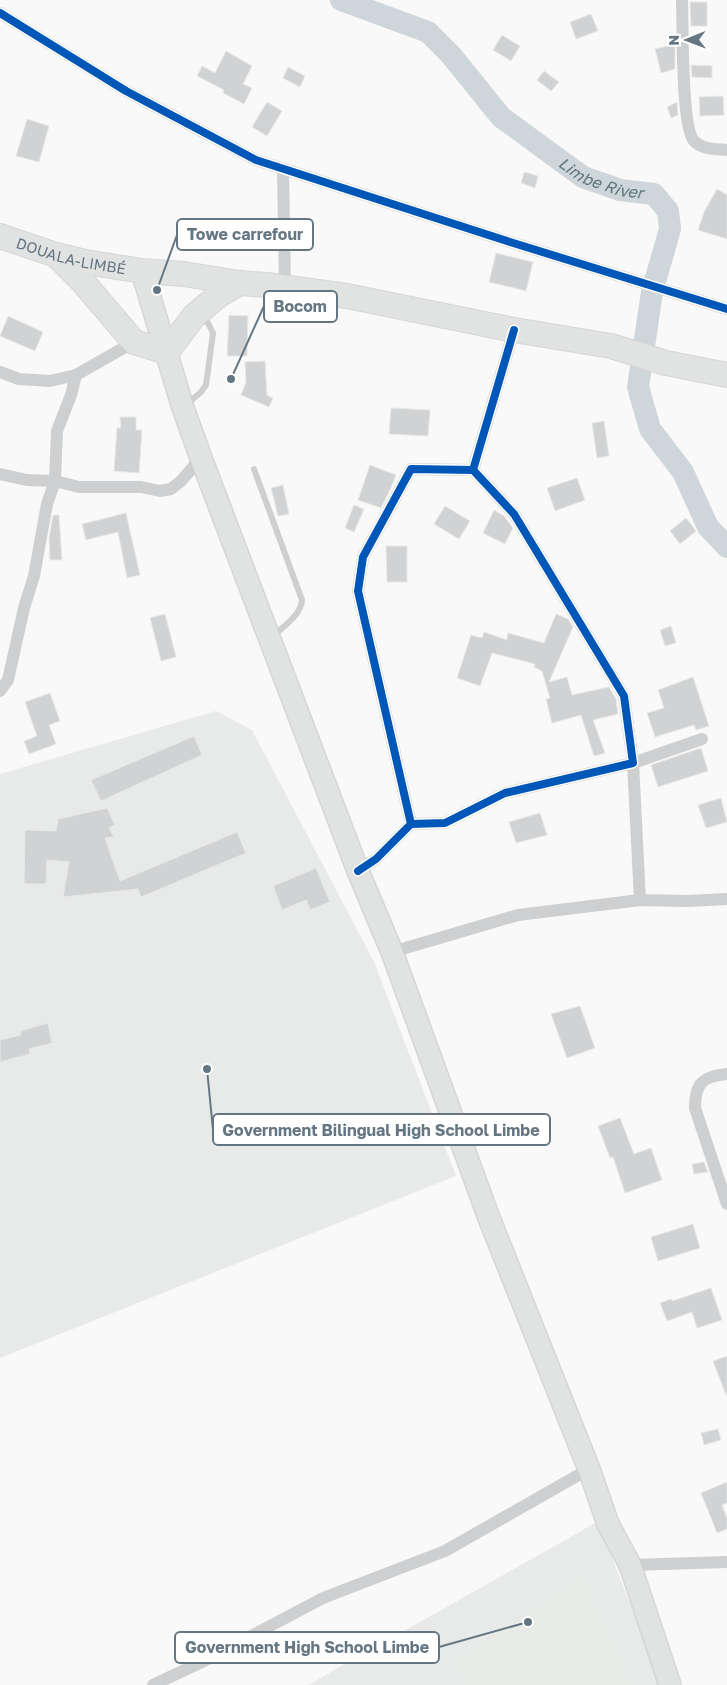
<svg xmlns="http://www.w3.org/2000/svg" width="727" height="1685" font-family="'Golos Text',sans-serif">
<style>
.built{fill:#e8e9e9}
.green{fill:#e8ebe6}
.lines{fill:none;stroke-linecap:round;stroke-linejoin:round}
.river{stroke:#ced6d9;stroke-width:22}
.building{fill:#d0d2d3;stroke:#e8e8e8}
.primary-casing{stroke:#d5d6d7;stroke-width:24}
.highway-casing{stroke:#d5d6d6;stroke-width:26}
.lane{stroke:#cecfd0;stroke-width:6}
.street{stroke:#cecfd0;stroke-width:12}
.primary{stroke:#e1e2e2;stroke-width:21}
.highway{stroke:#e1e2e2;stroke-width:24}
.cycleway-casing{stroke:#fff;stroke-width:11}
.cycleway{stroke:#0057b8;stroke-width:8}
.labels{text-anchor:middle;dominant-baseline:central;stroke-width:5;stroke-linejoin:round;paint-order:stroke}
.street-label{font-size:15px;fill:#657683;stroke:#fff}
.water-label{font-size:16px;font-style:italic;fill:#60757c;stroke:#fff}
.leader{fill:none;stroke:#657683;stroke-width:2}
.callout-dot{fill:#657683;stroke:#fff;stroke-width:2}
.callout{fill:#fff;stroke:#657683;stroke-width:2}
.callout-label{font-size:16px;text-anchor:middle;font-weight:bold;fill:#657683}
</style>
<rect width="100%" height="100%" fill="#f9f9f9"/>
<path class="built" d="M216,711L252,730L374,962L456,1176L0,1358V774Z
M598,1521L661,1685H308L569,1538Z"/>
<path class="green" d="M583,1577L631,1685H467L455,1662Z"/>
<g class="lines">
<path class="river" id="s1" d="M341,0L428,32L451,55L501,117L583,177L620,190L654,194L668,211L670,229L652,292L638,387L650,429L683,472L708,527L727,547"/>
</g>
<path class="building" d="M690,2H707V26H691Z
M591,14L598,31L576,39L570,22Z
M502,35L520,46L511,61L493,50Z
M675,44V69L661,73L655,49Z
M226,51L252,66L243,84L252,88L244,104L223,93L224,90L197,76L202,66L215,73Z
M691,65L712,66V78L692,77Z
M288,67L305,76L300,87L283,78Z
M544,71L559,82L551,91L537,80Z
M723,96L724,115L700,116L699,97Z
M267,102L282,111L267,136L252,127Z
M677,102L678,115L671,118L667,107Z
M27,119L49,126L39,162L16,156Z
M524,172L538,176L535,188L521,183Z
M717,189L727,195V239L698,230L704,212Z
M496,253L533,262L526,291L489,282Z
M229,315L248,316L247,356H227Z
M8,316L43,332L35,351L0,336Z
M265,361L267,395L273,398L269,407L241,395L246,382L245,362Z
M391,408L430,410L428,436L389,434Z
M120,417H136V430H142L139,473L114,471L117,428H121Z
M604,421L609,456L597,458L592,423Z
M370,465L396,475L390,490L381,508L358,500Z
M577,478L585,500L555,511L547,488Z
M283,485L289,514L278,516L271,488Z
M354,505L364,509L354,532L345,528Z
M445,506L470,521L459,539L434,524Z
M494,510L504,516L513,528L505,544L483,533Z
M126,513L140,575L127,578L118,532L86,540L82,524Z
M53,515H59L62,560H50L49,538Z
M686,518L696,531L680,544L670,531Z
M386,546H407V582H387Z
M165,614L176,657L161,661L150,618Z
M556,614L568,619L573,627L549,682L567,677L572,695L609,687L616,699L618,714L593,720L605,753L594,756L581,715L552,723L546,699L550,698L542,671L534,667L535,664L492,653L480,686L457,678L471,635L482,638L484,632L507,640L508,633L544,643Z
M671,626L676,643L665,646L660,630Z
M693,677L709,726L696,730L694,725L655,737L647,713L664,708L658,690Z
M50,693L60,721L49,725L56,744L29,754L24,741L37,736L25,702Z
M194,736L202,755L101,801L91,780Z
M701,748L708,771L658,787L651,765Z
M721,798L727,822L706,828L698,805Z
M107,808L115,825L109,828L114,837L105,838L120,881L237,832L246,853L141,897L138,889L63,897L69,862L47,860L46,884H24L25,830L56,831L58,819Z
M540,813L547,835L516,843L509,822Z
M316,868L330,902L310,910L306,900L282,910L273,886Z
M580,1006L595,1048L567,1058L551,1014Z
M48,1023L52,1043L29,1049L30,1054L0,1062V1040L21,1035L20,1031Z
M620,1118L634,1154L651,1148L662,1180L625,1193L613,1157L610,1158L598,1126Z
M704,1162L708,1172L694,1174L692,1164Z
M693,1224L700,1248L658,1261L651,1237Z
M711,1288L722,1320L697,1328L692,1312L667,1321L660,1303L671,1299L672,1301Z
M727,1356V1395H726L713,1361Z
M718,1429L721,1440L704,1445L701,1433Z
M727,1482V1503L722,1505L727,1518V1529L717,1533L701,1493Z"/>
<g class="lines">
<g class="primary-casing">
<path id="primary" d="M142,271L183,408L201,458L358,871L392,952L489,1218L589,1469L608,1524L630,1565L670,1685"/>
</g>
<g class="highway-casing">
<g id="highway">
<path id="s2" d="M0,236L56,255L85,262L142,271L184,274L239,283L267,285L347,296L514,330L611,346L666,363L727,375"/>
<path d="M56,255L82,281L134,342L167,352L194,316L219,295L239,283"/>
</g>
</g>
<path class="lane" d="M186,405L201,392L206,385L213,333L208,323L199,318
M254,469L302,600C301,615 284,626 273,636"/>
<path class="street" d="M682,0C683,24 681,127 694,141C703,150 716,149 727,150
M0,13L126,91L256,160L510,242L727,309
M283,169L285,287
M0,372L19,379L50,381L76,375L134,342
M0,474L27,480L55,481L79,487H141L160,491L171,489L181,481L201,458
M0,691L8,680L24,608L34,576L47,504L55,481L57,431L71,395L76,375
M411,824L445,823L505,793L633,763L624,696L514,514L473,470
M358,871L376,859L411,824L358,591L363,557L411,469L473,470L514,330
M640,900L633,763L702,739
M392,952L518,915L640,900L687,901L727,899
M727,1074C703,1076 695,1083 695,1108L727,1204
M630,1565L727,1562
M153,1685L206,1660L323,1598L445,1551L589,1469"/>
<use href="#primary" class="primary"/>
<use href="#highway" class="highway"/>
<g class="cycleway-casing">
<path id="cycleway" d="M0,13L126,91L256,160L510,242L727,309
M411,824L445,823L505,793L633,763L624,696L514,514L473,470
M358,871L376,859L411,824L358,591L363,557L411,469L473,470L514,330"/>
</g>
<use href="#cycleway" class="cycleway"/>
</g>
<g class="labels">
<g class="street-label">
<text stroke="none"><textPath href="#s2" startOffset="74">DOUALA-LIMBÉ</textPath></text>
</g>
<g class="water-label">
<text stroke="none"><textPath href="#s1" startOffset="324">Limbe River</textPath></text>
</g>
</g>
<path class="leader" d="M157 290L177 235M231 379L264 306M207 1069L213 1130M528 1622L439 1647"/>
<g class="callout-dot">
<circle cx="157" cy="290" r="5"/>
<circle cx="231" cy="379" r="5"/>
<circle cx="207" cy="1069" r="5"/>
<circle cx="528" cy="1622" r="5"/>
</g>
<g class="callout">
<rect x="177" y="219" width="136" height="31" rx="5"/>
<rect x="264" y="291" width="73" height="31" rx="5"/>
<rect x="213" y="1114" width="337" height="31" rx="5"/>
<rect x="175" y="1632" width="264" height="31" rx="5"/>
</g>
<g class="callout-label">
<text x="245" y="240">Towe carrefour</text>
<text x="300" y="312">Bocom</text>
<text x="381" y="1136">Government Bilingual High School Limbe</text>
<text x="307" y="1653">Government High School Limbe</text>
</g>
<g transform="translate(687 40) rotate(269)" stroke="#ffffff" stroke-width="4" paint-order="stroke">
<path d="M0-4L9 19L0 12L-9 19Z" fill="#657683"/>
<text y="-8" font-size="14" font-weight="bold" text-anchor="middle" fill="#657683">N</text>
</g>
</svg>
